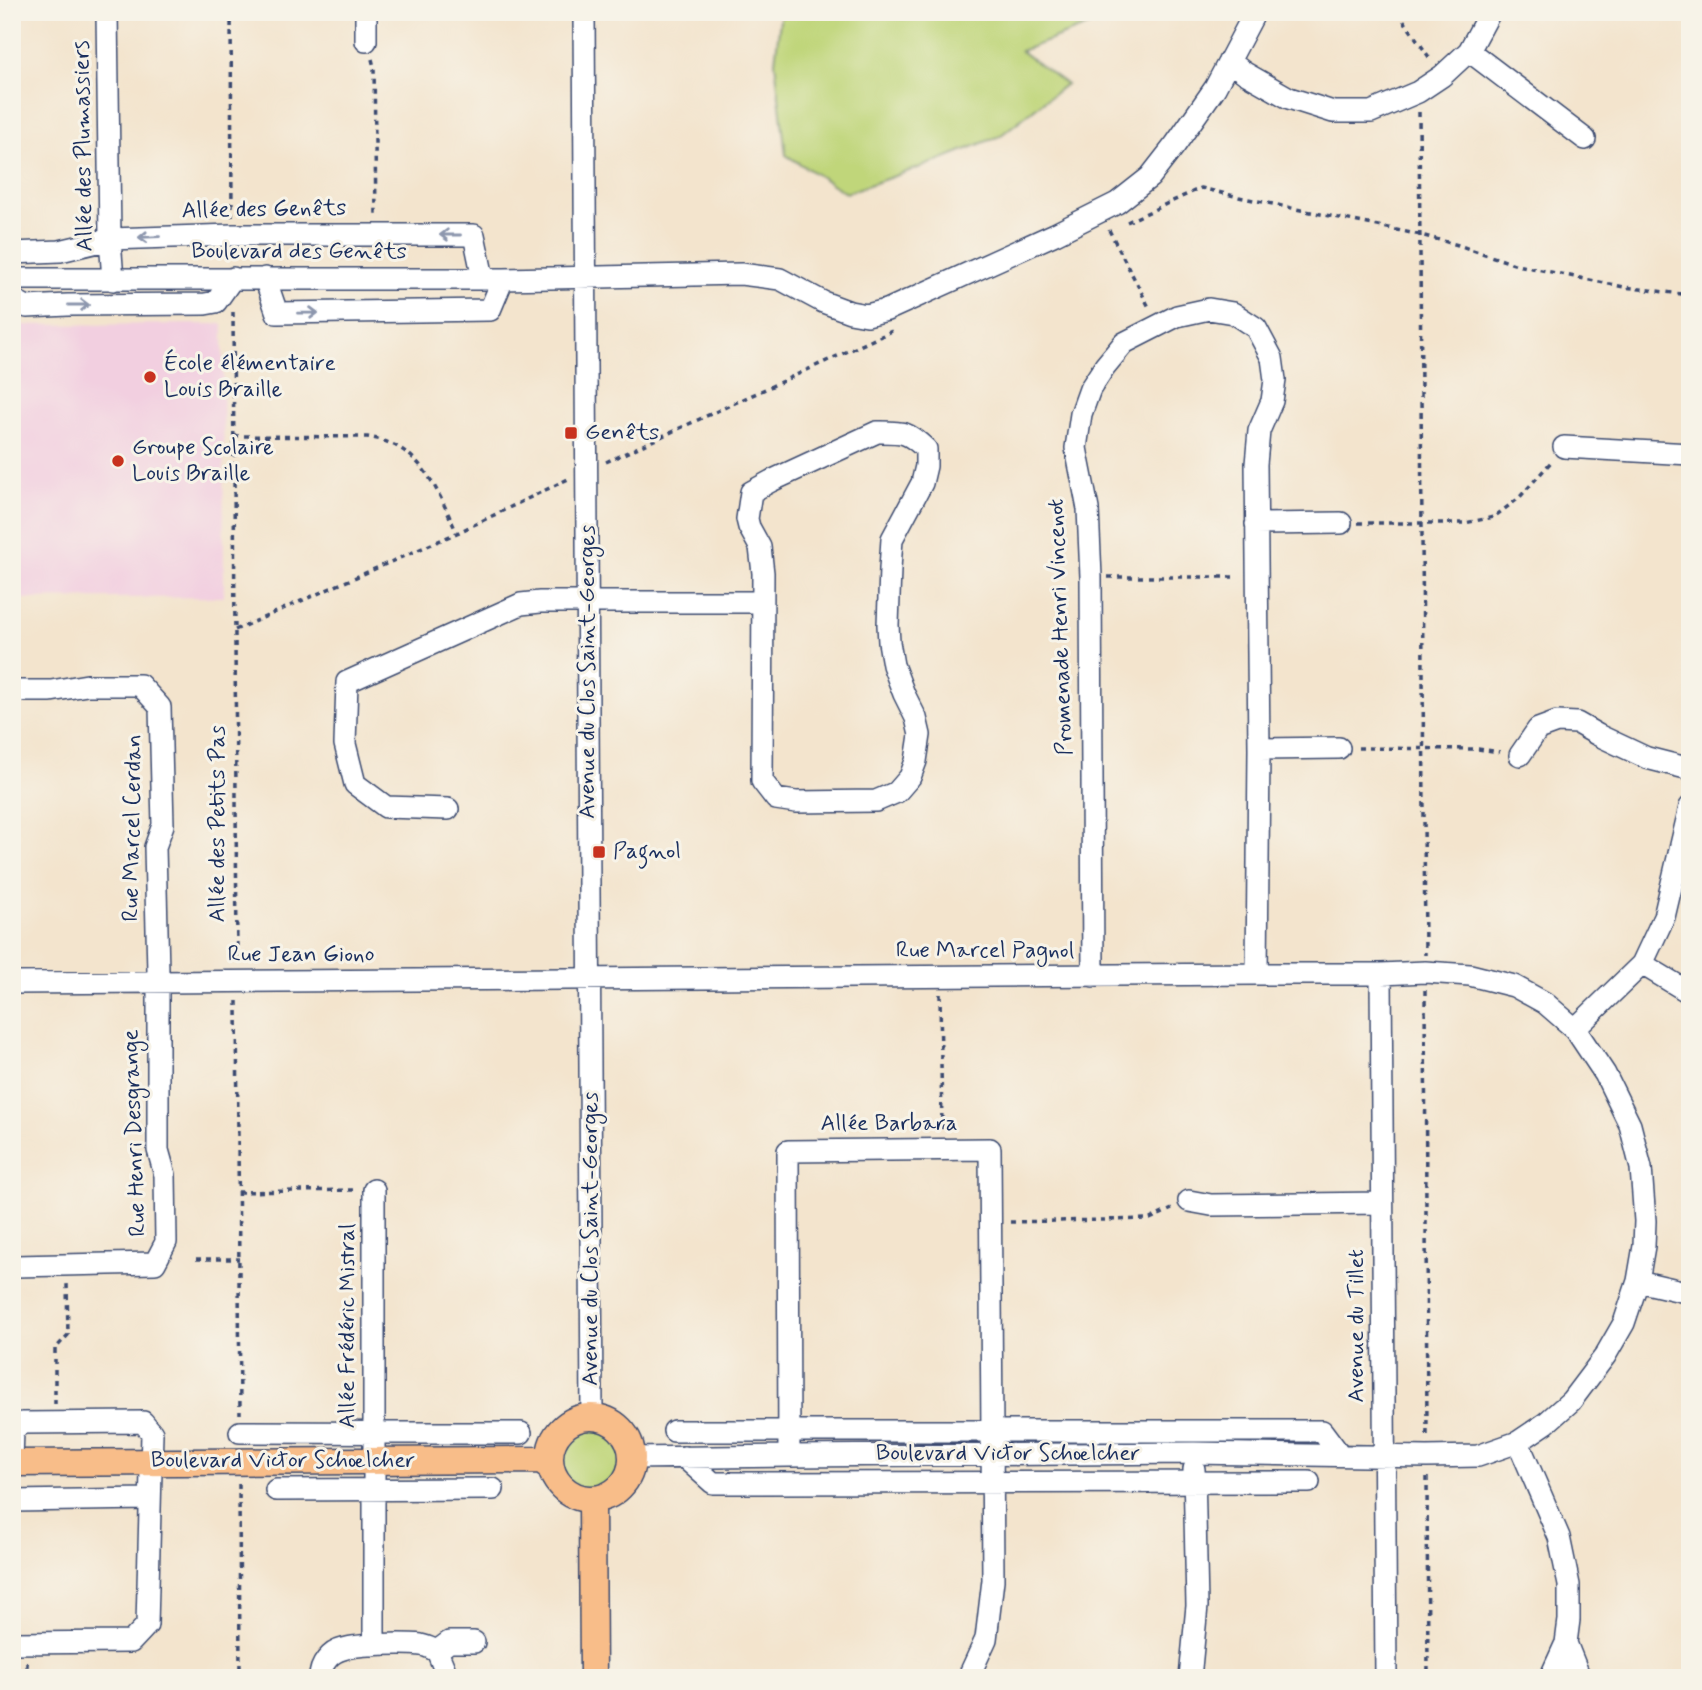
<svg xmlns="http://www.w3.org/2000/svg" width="1702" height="1690" font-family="Mynerve,sans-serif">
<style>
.built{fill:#f2cfe0}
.green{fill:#c0d67a;stroke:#6e826c;stroke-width:2}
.water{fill:#41b0bb;stroke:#2e708c;stroke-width:2}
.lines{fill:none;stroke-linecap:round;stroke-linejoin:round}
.minor-casing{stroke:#3b4a6f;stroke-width:24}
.major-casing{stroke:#3b4a6f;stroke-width:29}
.path{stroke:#3b4a6f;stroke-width:3.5;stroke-dasharray:5 5;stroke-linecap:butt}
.minor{stroke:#fff;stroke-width:21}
.major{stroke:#f8bd89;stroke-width:26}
.oneway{stroke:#8d97ae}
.poi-dot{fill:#c8321e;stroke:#f7f3e8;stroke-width:2.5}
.labels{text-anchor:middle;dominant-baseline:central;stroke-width:6;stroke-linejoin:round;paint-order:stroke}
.street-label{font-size:23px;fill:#1b2f5e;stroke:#f7f3e8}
.poi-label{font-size:23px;fill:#1b2f5e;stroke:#f7f3e8;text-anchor:start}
</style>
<rect width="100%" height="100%" fill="#f7f3e8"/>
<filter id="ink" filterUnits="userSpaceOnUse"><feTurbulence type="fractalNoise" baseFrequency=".0143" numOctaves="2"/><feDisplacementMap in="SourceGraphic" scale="14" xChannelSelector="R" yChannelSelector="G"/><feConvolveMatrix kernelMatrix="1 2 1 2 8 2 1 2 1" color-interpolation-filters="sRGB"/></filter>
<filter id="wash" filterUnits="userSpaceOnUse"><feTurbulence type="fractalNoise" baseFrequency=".00686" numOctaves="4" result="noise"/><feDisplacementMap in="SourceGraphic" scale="28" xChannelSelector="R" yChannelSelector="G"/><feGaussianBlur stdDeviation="1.57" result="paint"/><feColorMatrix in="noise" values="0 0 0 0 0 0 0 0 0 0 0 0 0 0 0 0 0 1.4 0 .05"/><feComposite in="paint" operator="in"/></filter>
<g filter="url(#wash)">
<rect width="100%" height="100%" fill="#f3e4cd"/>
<path class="built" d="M223,324L224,597L12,599V325Z"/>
<path class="green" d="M781,12H1110L1106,19L1021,51L1066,84L1000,136L935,162L846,193L786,155L775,62Z
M560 1459a31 31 0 1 1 62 0a31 31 0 1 1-62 0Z"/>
<path class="water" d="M885,12H929L917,18L888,17Z"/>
</g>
<g filter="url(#ink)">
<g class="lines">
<g class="minor-casing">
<path id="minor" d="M107,12L110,239L113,280
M366,12V41
M584,12L592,1417
M1469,51L1585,139
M1229,61L1245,73L1289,98L1333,112H1371L1418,92L1442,76L1469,51L1490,12
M12,253L60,251L110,239L233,235H474L483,278
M265,278L277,313L490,310L503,279
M12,279H503L741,274L780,279L823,302L850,312L867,315L887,310L1055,234L1117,203L1150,177L1175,145L1215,88L1255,12
M12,299L27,307L68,305L205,304L216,302L233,278
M877,432C903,432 907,431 926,449V466L922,483L892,539L890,569L888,625L889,642L893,665L904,694L916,718L920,735L916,761L910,777L897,792L876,801L796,802L776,799L762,781L763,573L760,547L749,527L747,519L751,492L771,481Z
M1564,447L1690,454
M1256,524L1341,523
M12,691H51L87,685H140L160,707L163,825L155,847L158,972V1150L165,1175L166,1242L155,1263L15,1266L12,1264
M1259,749L1339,748
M1520,755L1538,729L1557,722L1577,723L1598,735L1647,758L1690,769
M448,809L386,807L355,784L345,744L347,682L521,604L540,602H762
M1642,964L1690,993
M1381,974L1386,1678
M1093,976L1091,577L1088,509L1076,448L1081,414L1090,389L1105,366L1124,343L1177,316L1209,309L1233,313L1256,328L1272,358L1275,380L1272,401L1259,431L1256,464L1259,749L1257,974
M12,983L1257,974H1381L1425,972L1470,975L1514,986L1545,1003L1575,1029L1605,1074L1630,1125L1641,1168L1645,1221L1644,1246L1638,1281L1624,1323L1605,1356L1571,1401L1546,1423L1518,1442L1478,1456L1427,1457L1194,1453L789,1456L632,1458
M1575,1029L1642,964L1664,917L1690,807
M1189,1201L1211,1205L1382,1203
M1638,1281L1690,1293
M674,1431H1322L1340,1455
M240,1432L521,1433
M1518,1442L1559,1537L1569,1585V1620L1566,1643L1578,1673L1582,1678
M789,1456L788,1151L990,1149L993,1580L986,1639L968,1678
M684,1457L713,1483L1309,1482
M12,1461L13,1430L22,1423L143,1422L152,1433L147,1625L131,1642L12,1643
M276,1490L493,1489
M12,1501L150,1499
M374,1645V1190
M437,1651L444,1668V1678
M320,1678C320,1665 330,1652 343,1649C359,1644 404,1643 421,1645C427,1646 432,1649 437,1651L449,1642H474
M1190,1678L1197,1606L1194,1469
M1550,1678L1566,1643"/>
</g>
<g class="major-casing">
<path id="major" d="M550 1458a41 41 0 1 1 82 0a41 41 0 1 1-82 0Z
M12,1463L537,1460L542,1461L551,1467
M592,1500L593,1678"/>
</g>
<path class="path" d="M231,12L232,217
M1398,12L1431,60
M372,59L374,67L376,215
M1419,112L1425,955
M1127,222L1201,188L1239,197L1421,235L1458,245L1517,265L1624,287L1690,295
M1109,230L1150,309
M233,312L237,962
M234,436L367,437C422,445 436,488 457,533
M606,462L892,331
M1358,523H1465L1494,517L1519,498L1551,462
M1108,577H1237
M235,630L457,533L568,479
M1358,748L1478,749L1500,752
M1425,990L1427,1438
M940,994L942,1130
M237,1001L240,1414
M238,1192L354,1190
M1010,1222L1150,1219L1172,1209
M196,1259H239
M55,1404V1349L68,1335L67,1284
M1427,1477L1428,1678
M239,1484L240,1678
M27,1662V1678"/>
<use href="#minor" class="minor"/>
<use href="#major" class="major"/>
</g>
<defs><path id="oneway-shaft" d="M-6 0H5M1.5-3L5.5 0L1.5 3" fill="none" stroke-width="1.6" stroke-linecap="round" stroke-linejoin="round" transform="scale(1.75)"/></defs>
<g class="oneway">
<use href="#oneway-shaft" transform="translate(450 235) rotate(180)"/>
<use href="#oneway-shaft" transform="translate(149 237) rotate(178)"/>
<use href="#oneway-shaft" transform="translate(79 305)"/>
<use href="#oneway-shaft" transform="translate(308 313) rotate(-1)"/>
</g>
</g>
<g class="poi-dot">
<circle cx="150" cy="377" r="7"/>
<rect x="564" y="426" width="14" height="14" rx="3.5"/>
<circle cx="118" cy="461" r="7"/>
<rect x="592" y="845" width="14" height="14" rx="3.5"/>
</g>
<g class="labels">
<g class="street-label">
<text transform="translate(84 146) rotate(-91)">Allée des Plumassiers</text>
<text transform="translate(264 210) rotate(-1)">Allée des Genêts</text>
<text x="299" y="252">Boulevard des Genêts</text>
<text transform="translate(1061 627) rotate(-92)">Promenade Henri Vincenot</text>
<text transform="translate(588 672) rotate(-90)">Avenue du Clos Saint-Georges</text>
<text transform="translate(218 824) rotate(-90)">Allée des Petits Pas</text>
<text transform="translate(133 828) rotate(-89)">Rue Marcel Cerdan</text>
<text x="985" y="951">Rue Marcel Pagnol</text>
<text x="301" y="955">Rue Jean Giono</text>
<text x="889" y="1124">Allée Barbara</text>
<text transform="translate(135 1133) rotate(-92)">Rue Henri Desgrange</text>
<text transform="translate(591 1239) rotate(-90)">Avenue du Clos Saint-Georges</text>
<text transform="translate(348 1326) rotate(-90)">Allée Frédéric Mistral</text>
<text transform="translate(1357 1326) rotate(-90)">Avenue du Tillet</text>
<text x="1008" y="1454">Boulevard Victor Schœlcher</text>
<text x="283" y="1461">Boulevard Victor Schœlcher</text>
</g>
<g class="poi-label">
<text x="164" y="364">École élémentaire<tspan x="164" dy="26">Louis Braille</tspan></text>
<text x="585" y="433">Genêts</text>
<text x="132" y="448">Groupe Scolaire<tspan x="132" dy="26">Louis Braille</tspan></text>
<text x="613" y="852">Pagnol</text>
</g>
</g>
<rect width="1702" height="1690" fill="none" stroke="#f7f3e8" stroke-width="42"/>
</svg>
